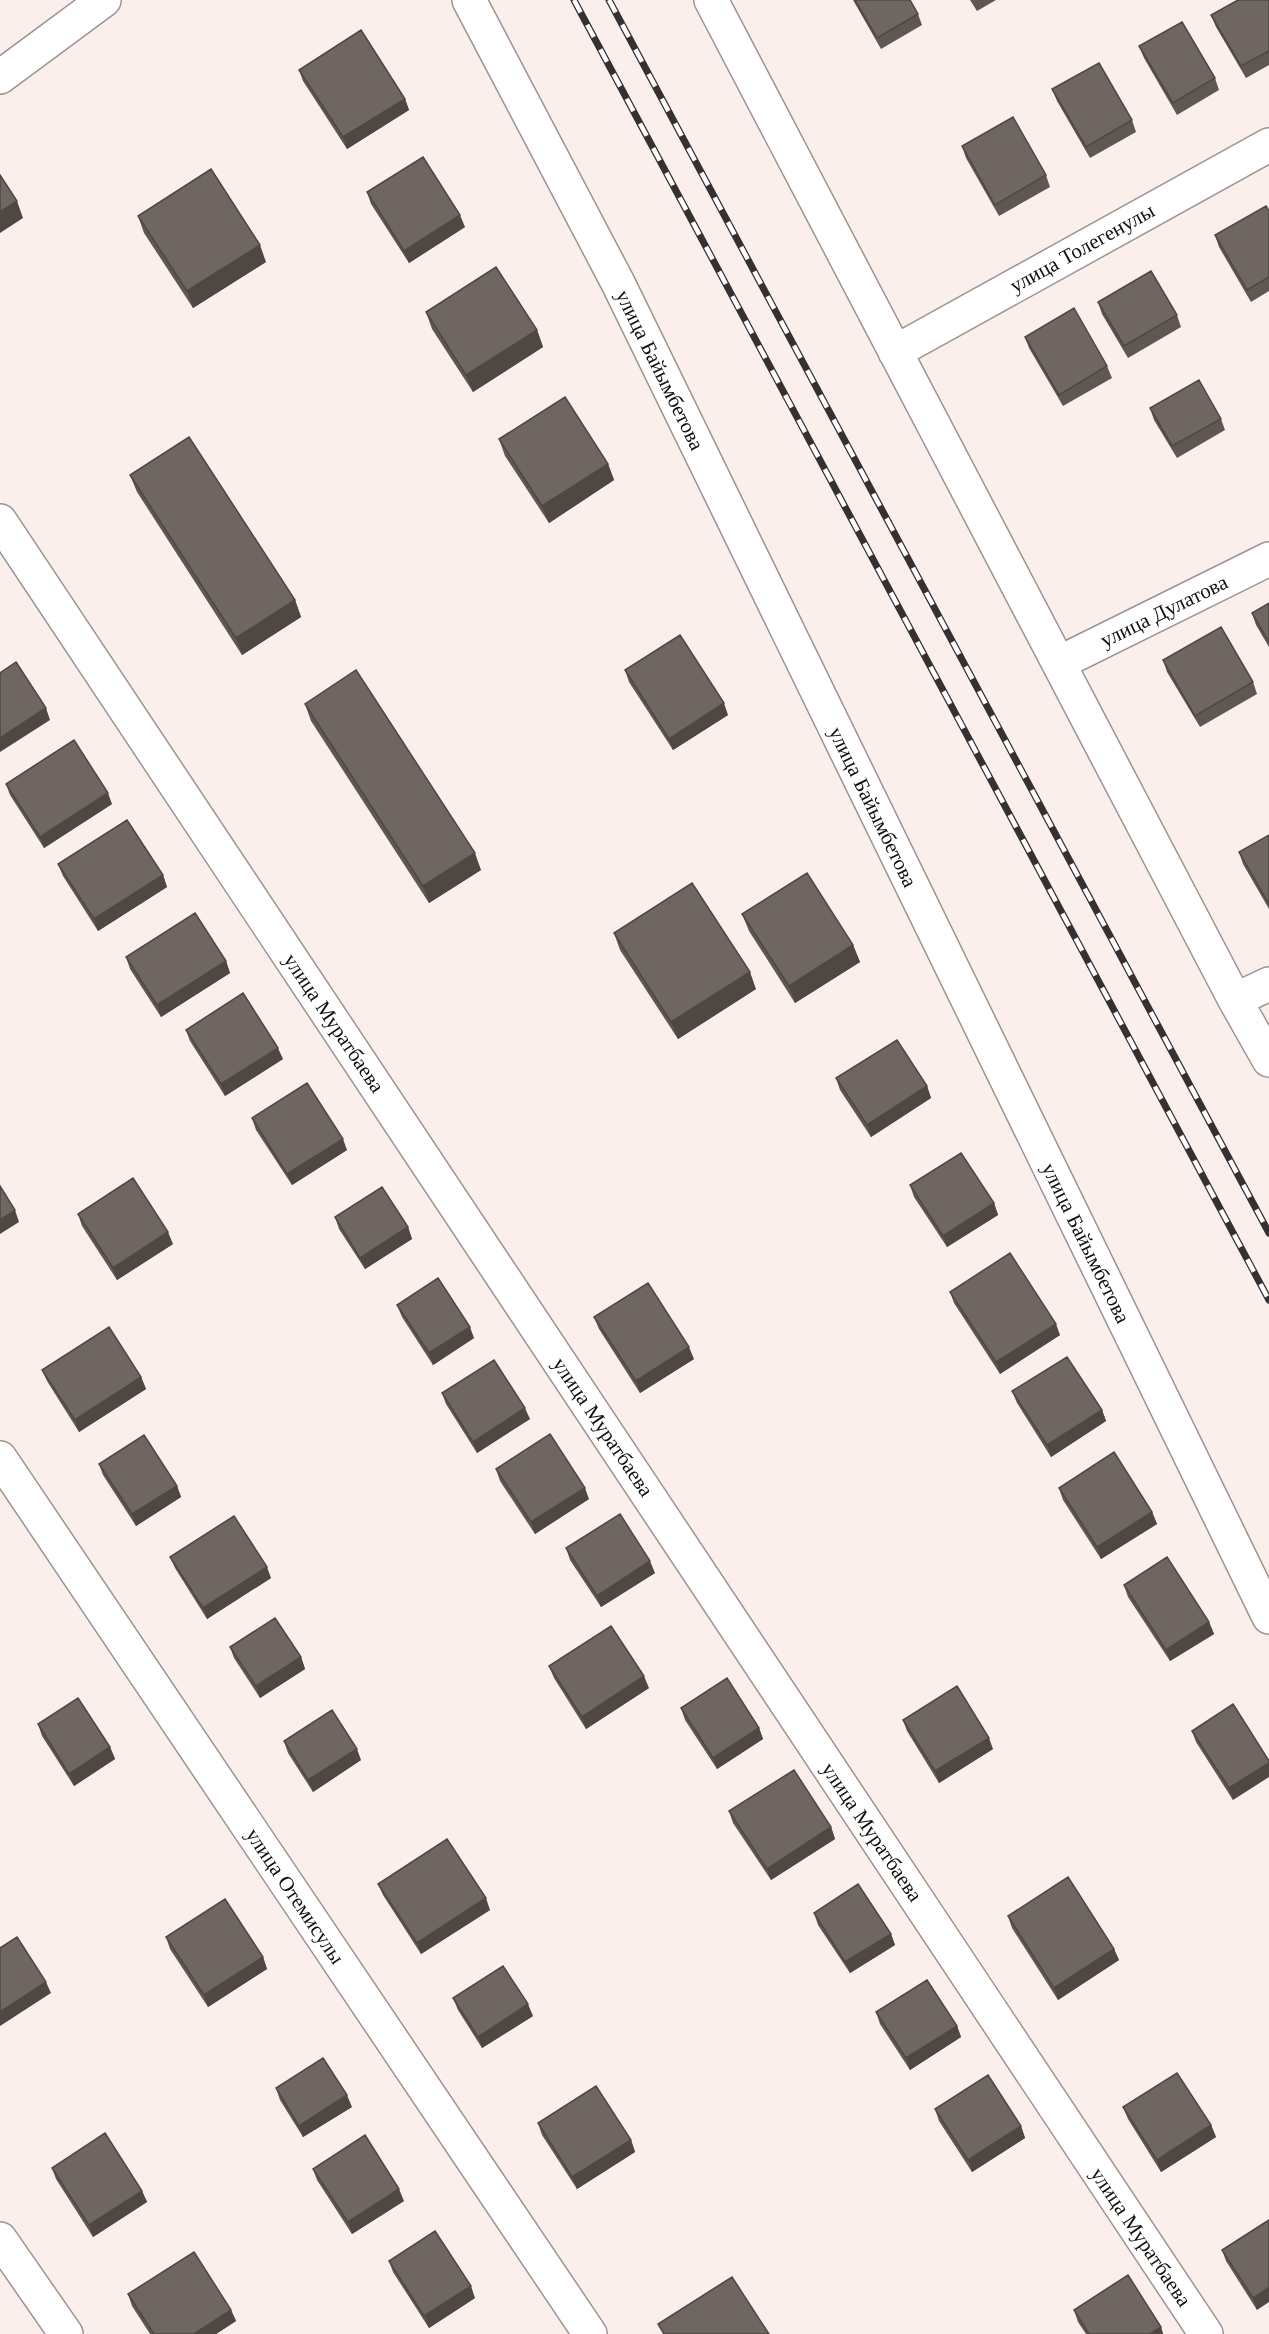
<svg xmlns="http://www.w3.org/2000/svg" width="1269" height="2334" font-family="'Times New Roman',serif">
<style>
.lines{fill:none;stroke-linecap:round;stroke-linejoin:round}
.minor-casing{stroke:#9d938f;stroke-width:36}
.minor{stroke:#fff;stroke-width:33}
.rail-casing{stroke:#363130;stroke-width:7}
.rail{stroke:#fff;stroke-width:4.5;stroke-dasharray:14;stroke-linecap:butt}
.wall{fill:#5f5753}
.shaded-wall{fill:#4e4744}
.building{fill:#6f6561;stroke:#4e4744;stroke-width:1.5}
.labels{text-anchor:middle;dominant-baseline:central;stroke-width:5;stroke-linejoin:round;paint-order:stroke}
.street-label{font-size:21px;fill:#120e0d;stroke:#fff}
</style>
<rect width="100%" height="100%" fill="#fbefeb"/>
<g class="lines">
<g class="minor-casing">
<path id="minor" d="M469,0L618,283L1269,1617
M711,0L1235,1000L1269,1060
M0,77L104,0
M895,352L1269,145
M0,521L1206,2334
M1059,663L1269,559
M1235,1000L1269,984
M0,1458L590,2334
M0,2239L66,2334"/>
</g>
<use href="#minor" class="minor"/>
<g class="rail-casing">
<path id="rail" d="M574,0L1269,1300
M609,0L1269,1233"/>
</g>
<use href="#rail" class="rail"/>
</g>
<path class="wall" d="M853,0H910L918,14L922,25L881,49Z
M970,0H996L977,11Z
M1269,0V65L1246,78L1216,27L1211,15Z
M1139,46L1215,78L1219,90L1177,115L1144,58Z
M299,70L405,99L409,110L347,149L303,81Z
M1052,89L1132,120L1136,132L1090,158L1057,101Z
M962,146L1046,175L1050,187L999,216L966,158Z
M367,192L465,227L409,263L371,204Z
M1269,211V291L1251,302L1219,247L1215,235Z
M138,216L266,262L193,308L144,233Z
M1098,302L1177,315L1181,327L1128,358L1102,314Z
M426,312L537,330L543,347L473,392L432,329Z
M1025,337L1107,366L1112,378L1063,406L1029,348Z
M1150,408L1221,419L1225,430L1177,458L1154,420Z
M499,439L608,464L614,480L549,523L505,456Z
M130,475L295,600L301,617L242,655L137,492Z
M1269,603V647L1256,625L1252,613Z
M1163,660L1253,682L1257,694L1200,727L1167,672Z
M625,670L728,715L673,750L629,682Z
M305,704L481,870L429,903L311,721Z
M6,784L112,804L44,848L10,795Z
M1269,835V909L1243,864L1239,852Z
M58,864L163,875L167,887L98,931L63,876Z
M742,914L853,945L860,962L795,1003L749,931Z
M614,933L756,989L678,1039L620,950Z
M126,957L226,961L230,973L161,1017L130,969Z
M186,1030L283,1059L225,1096L190,1041Z
M836,1078L927,1086L931,1098L871,1137L840,1090Z
M252,1118L347,1150L292,1185L256,1130Z
M910,1185L994,1203L998,1215L947,1247L914,1197Z
M78,1214L173,1244L117,1280L82,1226Z
M335,1217L408,1227L412,1239L365,1269L339,1229Z
M950,1292L1060,1335L1000,1374L954,1303Z
M397,1305L474,1338L433,1365L402,1317Z
M594,1317L694,1359L640,1393L599,1329Z
M42,1370L141,1377L146,1389L79,1432L47,1381Z
M1012,1391L1102,1410L1106,1421L1051,1457L1017,1403Z
M442,1393L530,1419L477,1453L446,1404Z
M99,1464L177,1486L181,1497L136,1526L103,1475Z
M496,1469L589,1499L535,1534L500,1481Z
M1059,1488L1152,1512L1157,1524L1101,1559L1063,1500Z
M566,1548L655,1573L601,1607L570,1560Z
M170,1557L271,1578L207,1619L175,1568Z
M1124,1585L1209,1622L1214,1634L1170,1661L1128,1597Z
M230,1647L301,1657L305,1669L260,1698L234,1658Z
M549,1666L649,1688L586,1729L554,1678Z
M1233,1704V1800L1196,1742L1192,1731Z
M681,1708L759,1728L763,1739L717,1769L685,1720Z
M903,1720L993,1749L939,1783L907,1731Z
M38,1724L110,1747L115,1759L74,1786L42,1736Z
M284,1741L361,1760L313,1792L288,1753Z
M729,1811L831,1827L835,1839L771,1880L733,1823Z
M378,1884L490,1910L421,1954L383,1895Z
M814,1913L891,1934L895,1945L850,1973L818,1925Z
M1008,1916L1114,1949L1119,1960L1058,2000L1012,1928Z
M166,1937L263,1957L267,1969L208,2007L170,1949Z
M453,1998L533,2016L482,2048L458,2010Z
M876,2012L957,2026L961,2037L910,2070L880,2024Z
M276,2088L352,2107L303,2137L280,2100Z
M1123,2107L1211,2125L1216,2137L1161,2172L1128,2119Z
M935,2109L1021,2126L1025,2138L972,2172L939,2121Z
M538,2123L631,2140L635,2152L577,2189L542,2135Z
M52,2168L142,2191L147,2202L93,2237L56,2179Z
M313,2169L404,2201L352,2234L317,2180Z
M1269,2220L1257,2310L1226,2261L1222,2250Z
M389,2261L475,2298L429,2328L393,2272Z
M128,2294L231,2310L236,2321L216,2334H150L132,2306Z
M1074,2310L1161,2327L1163,2334H1086L1078,2322Z"/>
<path class="shaded-wall" d="M405,99L409,110L347,149L343,137Z
M17,201L23,218L0,233V212Z
M460,215L465,227L409,263L404,251Z
M260,245L266,262L193,308L187,291Z
M537,330L543,347L473,392L466,375Z
M608,464L614,480L549,523L542,506Z
M295,600L301,617L242,655L236,638Z
M724,703L728,715L673,750L669,739Z
M46,708L50,720L0,752V738Z
M108,793L112,804L44,848L40,837Z
M475,853L481,870L429,903L423,886Z
M163,875L167,887L98,931L94,919Z
M853,945L860,962L795,1003L789,986Z
M226,961L230,973L161,1017L157,1005Z
M750,972L756,989L678,1039L671,1022Z
M278,1048L283,1059L225,1096L221,1084Z
M927,1086L931,1098L871,1137L867,1125Z
M343,1139L347,1150L292,1185L287,1174Z
M994,1203L998,1215L947,1247L943,1236Z
M15,1210L19,1222L0,1234V1220Z
M408,1227L412,1239L365,1269L360,1258Z
M168,1232L173,1244L117,1280L113,1268Z
M1056,1324L1060,1335L1000,1374L996,1362Z
M470,1327L474,1338L433,1365L429,1353Z
M689,1347L694,1359L640,1393L636,1381Z
M141,1377L146,1389L79,1432L75,1420Z
M525,1408L530,1419L477,1453L473,1442Z
M1102,1410L1106,1421L1051,1457L1047,1445Z
M177,1486L181,1497L136,1526L132,1514Z
M585,1488L589,1499L535,1534L531,1522Z
M1152,1512L1157,1524L1101,1559L1097,1547Z
M650,1561L655,1573L601,1607L597,1596Z
M267,1567L271,1578L207,1619L203,1608Z
M1209,1622L1214,1634L1170,1661L1166,1650Z
M301,1657L305,1669L260,1698L256,1686Z
M644,1676L649,1688L586,1729L582,1717Z
M759,1728L763,1739L717,1769L713,1758Z
M989,1738L993,1749L939,1783L935,1771Z
M110,1747L115,1759L74,1786L69,1774Z
M357,1749L361,1760L313,1792L308,1780Z
M1269,1763V1777L1233,1800L1229,1788Z
M831,1827L835,1839L771,1880L767,1869Z
M486,1898L490,1910L421,1954L417,1943Z
M891,1934L895,1945L850,1973L845,1962Z
M1114,1949L1119,1960L1058,2000L1054,1988Z
M263,1957L267,1969L208,2007L204,1995Z
M46,1982L51,1993L0,2026V2012Z
M528,2004L533,2016L482,2048L478,2037Z
M957,2026L961,2037L910,2070L906,2058Z
M347,2095L352,2107L303,2137L299,2126Z
M1211,2125L1216,2137L1161,2172L1157,2160Z
M1021,2126L1025,2138L972,2172L968,2160Z
M631,2140L635,2152L577,2189L572,2177Z
M399,2189L404,2201L352,2234L348,2222Z
M142,2191L147,2202L93,2237L89,2225Z
M471,2286L475,2298L429,2328L424,2316Z
M1269,2287V2302L1257,2310L1253,2298Z
M231,2310L236,2321L216,2334H194Z
M1161,2327L1163,2334H1150Z"/>
<path class="building" d="M855,0H910L918,14L877,38Z
M1238,0H1269V51L1241,66L1211,15Z
M1182,22L1215,78L1173,103L1139,46Z
M361,30L405,99L343,137L299,70Z
M1099,63L1132,120L1086,147L1052,89Z
M1013,117L1046,175L995,205L962,146Z
M423,157L460,215L404,251L367,192Z
M211,169L260,245L187,291L138,216Z
M0,175L17,201L0,212Z
M1266,206L1269,211V277L1247,290L1215,235Z
M496,267L537,330L466,375L426,312Z
M1151,271L1177,315L1124,346L1098,302Z
M1074,308L1107,366L1059,395L1025,337Z
M1199,380L1221,419L1172,446L1150,408Z
M565,397L608,464L542,506L499,439Z
M189,437L295,600L236,638L130,475Z
M1269,603V642L1252,613Z
M1221,627L1253,682L1195,716L1163,660Z
M680,635L724,703L669,739L625,670Z
M16,662L46,708L0,738V673Z
M356,670L475,853L423,886L305,704Z
M74,740L108,793L40,837L6,784Z
M127,820L163,875L94,919L58,864Z
M1269,835V904L1239,852Z
M807,873L853,945L789,986L742,914Z
M692,883L750,972L671,1022L614,933Z
M195,913L226,961L157,1005L126,957Z
M243,993L278,1048L221,1084L186,1030Z
M897,1040L927,1086L867,1125L836,1078Z
M307,1083L343,1139L287,1174L252,1118Z
M961,1153L994,1203L943,1236L910,1185Z
M133,1178L168,1232L113,1268L78,1214Z
M0,1186L15,1210L0,1220Z
M382,1187L408,1227L360,1258L335,1217Z
M1010,1253L1056,1324L996,1362L950,1292Z
M438,1278L470,1327L429,1353L397,1305Z
M648,1283L689,1347L636,1381L594,1317Z
M109,1327L141,1377L75,1420L42,1370Z
M1067,1357L1102,1410L1047,1445L1012,1391Z
M494,1360L525,1408L473,1442L442,1393Z
M550,1434L585,1488L531,1522L496,1469Z
M144,1435L177,1486L132,1514L99,1464Z
M1114,1452L1152,1512L1097,1547L1059,1488Z
M620,1514L650,1561L597,1596L566,1548Z
M234,1516L267,1567L203,1608L170,1557Z
M1167,1557L1209,1622L1166,1650L1124,1585Z
M275,1618L301,1657L256,1686L230,1647Z
M611,1626L644,1676L582,1717L549,1666Z
M727,1678L759,1728L713,1758L681,1708Z
M957,1686L989,1738L935,1771L903,1720Z
M78,1698L110,1747L69,1774L38,1724Z
M1233,1704L1269,1761V1763L1229,1788L1192,1731Z
M332,1710L357,1749L308,1780L284,1741Z
M794,1770L831,1827L767,1869L729,1811Z
M447,1839L486,1898L417,1943L378,1884Z
M1068,1877L1114,1949L1054,1988L1008,1916Z
M858,1884L891,1934L845,1962L814,1913Z
M225,1899L263,1957L204,1995L166,1937Z
M17,1937L46,1982L0,2012V1948Z
M503,1966L528,2004L478,2037L453,1998Z
M927,1980L957,2026L906,2058L876,2012Z
M323,2058L347,2095L299,2126L276,2088Z
M1177,2073L1211,2125L1157,2160L1123,2107Z
M988,2075L1021,2126L968,2160L935,2109Z
M596,2086L631,2140L572,2177L538,2123Z
M105,2133L142,2191L89,2225L52,2168Z
M365,2135L399,2189L348,2222L313,2169Z
M1269,2220V2287L1253,2298L1222,2250Z
M435,2231L471,2286L424,2316L389,2261Z
M194,2252L231,2310L194,2334H154L128,2294Z
M1128,2275L1161,2327L1150,2334H1089L1074,2310Z
M732,2277L769,2334H664L658,2324Z"/>
<g class="labels">
<g class="street-label">
<text transform="translate(1082 248) rotate(-29)">улица Толегенулы</text>
<text transform="translate(660 370) rotate(64)">улица Байымбетова</text>
<text transform="translate(1164 611) rotate(-26)">улица Дулатова</text>
<text transform="translate(873 807) rotate(64)">улица Байымбетова</text>
<text transform="translate(334 1023) rotate(56)">улица Муратбаева</text>
<text transform="translate(1086 1243) rotate(64)">улица Байымбетова</text>
<text transform="translate(603 1427) rotate(56)">улица Муратбаева</text>
<text transform="translate(872 1832) rotate(56)">улица Муратбаева</text>
<text transform="translate(295 1896) rotate(56)">улица Отемисулы</text>
<text transform="translate(1141 2237) rotate(56)">улица Муратбаева</text>
</g>
</g>
</svg>
